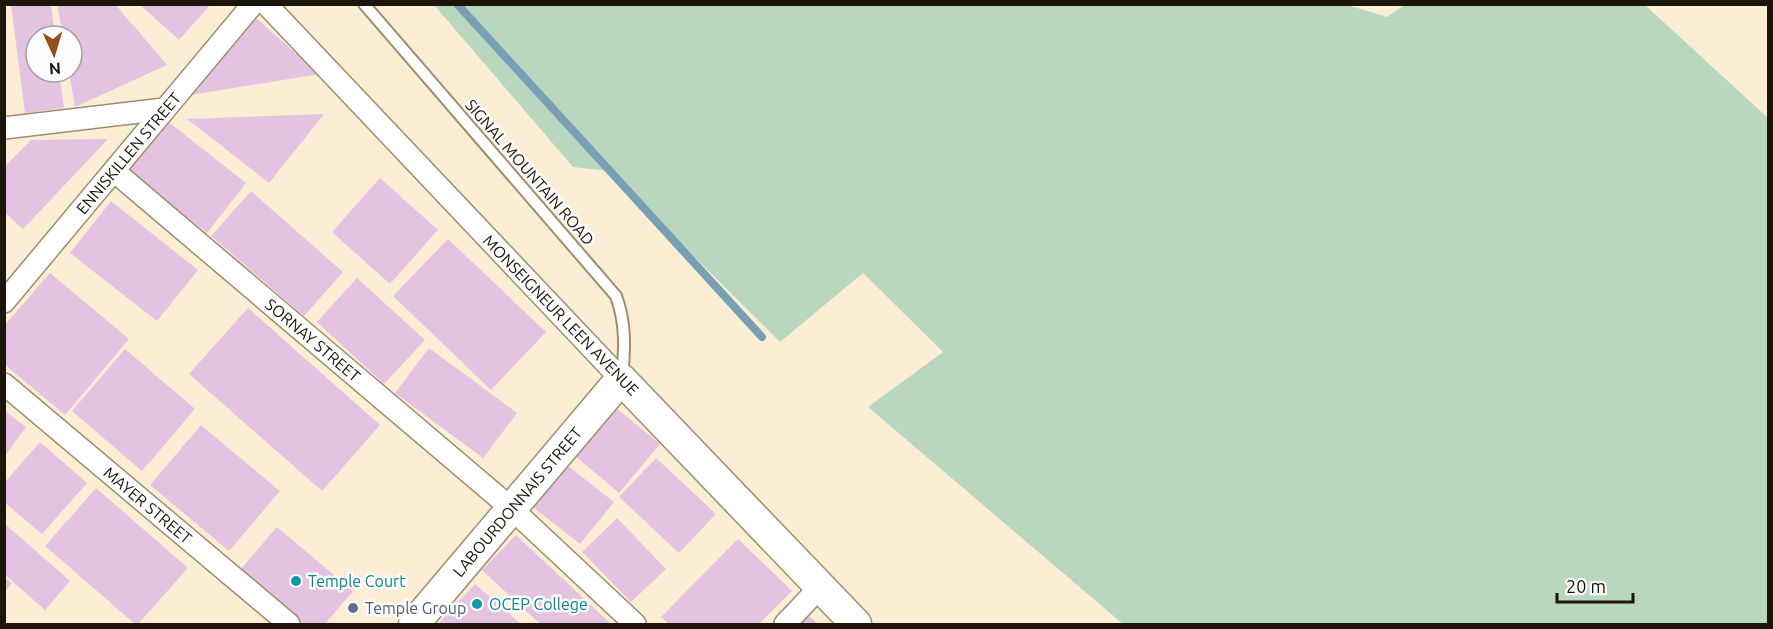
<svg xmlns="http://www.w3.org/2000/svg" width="1773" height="629" font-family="Ubuntu,sans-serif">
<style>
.green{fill:#b9d6be}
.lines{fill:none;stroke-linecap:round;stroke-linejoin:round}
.stream{stroke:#77a0b4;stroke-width:8}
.building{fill:#e3c3e1}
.lane-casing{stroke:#9e8d70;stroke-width:14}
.street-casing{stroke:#9e8d70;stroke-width:24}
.secondary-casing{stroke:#9e8d70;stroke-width:33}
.lane{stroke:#fff;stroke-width:10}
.street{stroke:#fff;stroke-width:21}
.secondary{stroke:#fff;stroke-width:30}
.culture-dot{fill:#0f9aa8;stroke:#fdfdfd;stroke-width:2}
.service-dot{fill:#5c6f8a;stroke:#fdfdfd;stroke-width:2}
.labels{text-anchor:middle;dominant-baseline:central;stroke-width:5;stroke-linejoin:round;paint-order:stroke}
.street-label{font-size:16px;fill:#1b150a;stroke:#fdfdfd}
.culture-label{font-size:16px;fill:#0d838f;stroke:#fdfdfd;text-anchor:start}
.service-label{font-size:16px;fill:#4e5e75;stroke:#fdfdfd;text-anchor:start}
</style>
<rect width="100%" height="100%" fill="#fceed5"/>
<path class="green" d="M1344,4L1387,17L1406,4L1645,5L1768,118V624H1123L868,407L943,352L863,273L780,342L608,171L573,167L434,5Z"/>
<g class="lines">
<path class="stream" d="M457,4L762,337"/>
</g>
<path class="building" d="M57,4H115L167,65L75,107L69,72H72V36H63Z
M139,4H211L179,40Z
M11,5H51L55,36H36V72H59L64,108L25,113Z
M256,18L319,74L185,96Z
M324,114L269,183L187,119Z
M166,120L246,183L207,233L126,170Z
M108,139L23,229L4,212V167L31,140Z
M380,178L438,230L390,284L332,232Z
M251,191L343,272L304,316L211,236Z
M111,201L198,270L157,321L70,253Z
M448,239L546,332L491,390L393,296Z
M50,273L129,339L65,415L4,364V326Z
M357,278L425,340L384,384L317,322Z
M248,308L380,425L322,491L189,374Z
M429,348L517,413L483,458L395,393Z
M125,349L195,409L142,471L72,411Z
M615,407L660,444L619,493L574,455Z
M5,411L26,427L5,456Z
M201,425L280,491L229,551L150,485Z
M40,442L87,483L42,534L4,502V483Z
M656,458L716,514L679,553L619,497Z
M563,462L614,502L580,544L530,505Z
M96,488L188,568L138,624H135L45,546Z
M617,518L666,569L631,602L582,552Z
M4,523L70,581L45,610L4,574Z
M277,527L353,591L325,624H304L240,570Z
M516,535L610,623L540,624L482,570Z
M738,539L792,591L759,624H669L661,617Z
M4,577L12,583L4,593Z
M475,584L521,624H438Z
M808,615L818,624H799Z"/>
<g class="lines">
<g class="lane-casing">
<path id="lane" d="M364,4L616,296C626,323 625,348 622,377"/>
</g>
<g class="street-casing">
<g id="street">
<path d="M266,4L621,379"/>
<path d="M4,128L164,109"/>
<path id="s1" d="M114,171L512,509L635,624"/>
<path id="s2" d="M4,302L253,4"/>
<path id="s3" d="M4,384L289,624"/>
<path d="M785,624L821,586"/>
</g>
</g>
<g class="secondary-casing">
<g id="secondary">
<path id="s4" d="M414,624L621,379L856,624"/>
</g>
</g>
<use href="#lane" class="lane"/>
<use href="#street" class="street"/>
<use href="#secondary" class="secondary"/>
</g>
<g class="culture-dot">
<circle cx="296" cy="581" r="6"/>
<circle cx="477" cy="604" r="6"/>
</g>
<circle class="service-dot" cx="353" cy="608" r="6"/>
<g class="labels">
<g class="street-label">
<text stroke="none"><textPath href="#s2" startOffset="194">ENNISKILLEN STREET</textPath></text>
<text transform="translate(530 172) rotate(49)">SIGNAL MOUNTAIN ROAD</text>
<text transform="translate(561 315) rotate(46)">MONSEIGNEUR LEEN AVENUE</text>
<text stroke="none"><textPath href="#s1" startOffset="261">SORNAY STREET</textPath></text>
<text stroke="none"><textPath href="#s4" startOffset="160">LABOURDONNAIS STREET</textPath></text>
<text stroke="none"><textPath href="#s3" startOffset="188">MAYER STREET</textPath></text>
</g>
<g class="culture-label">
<text x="308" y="581">Temple Court</text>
<text x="489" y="604">OCEP College</text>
</g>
<g class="service-label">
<text x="365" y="608">Temple Group</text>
</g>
</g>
<rect width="1773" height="629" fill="none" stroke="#1b150a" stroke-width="12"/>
<g transform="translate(54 54) rotate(176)"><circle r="28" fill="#fdfdfd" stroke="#a3a09c" stroke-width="1.5"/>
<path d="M0-4.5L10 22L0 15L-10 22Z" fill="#92501f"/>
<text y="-9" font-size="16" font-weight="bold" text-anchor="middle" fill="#1b150a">N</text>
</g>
<path d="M1557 593v9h76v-9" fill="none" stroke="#1b150a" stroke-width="3"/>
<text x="1566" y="593" font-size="18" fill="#1b150a" stroke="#fdfdfd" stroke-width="4.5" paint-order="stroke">20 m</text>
</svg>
